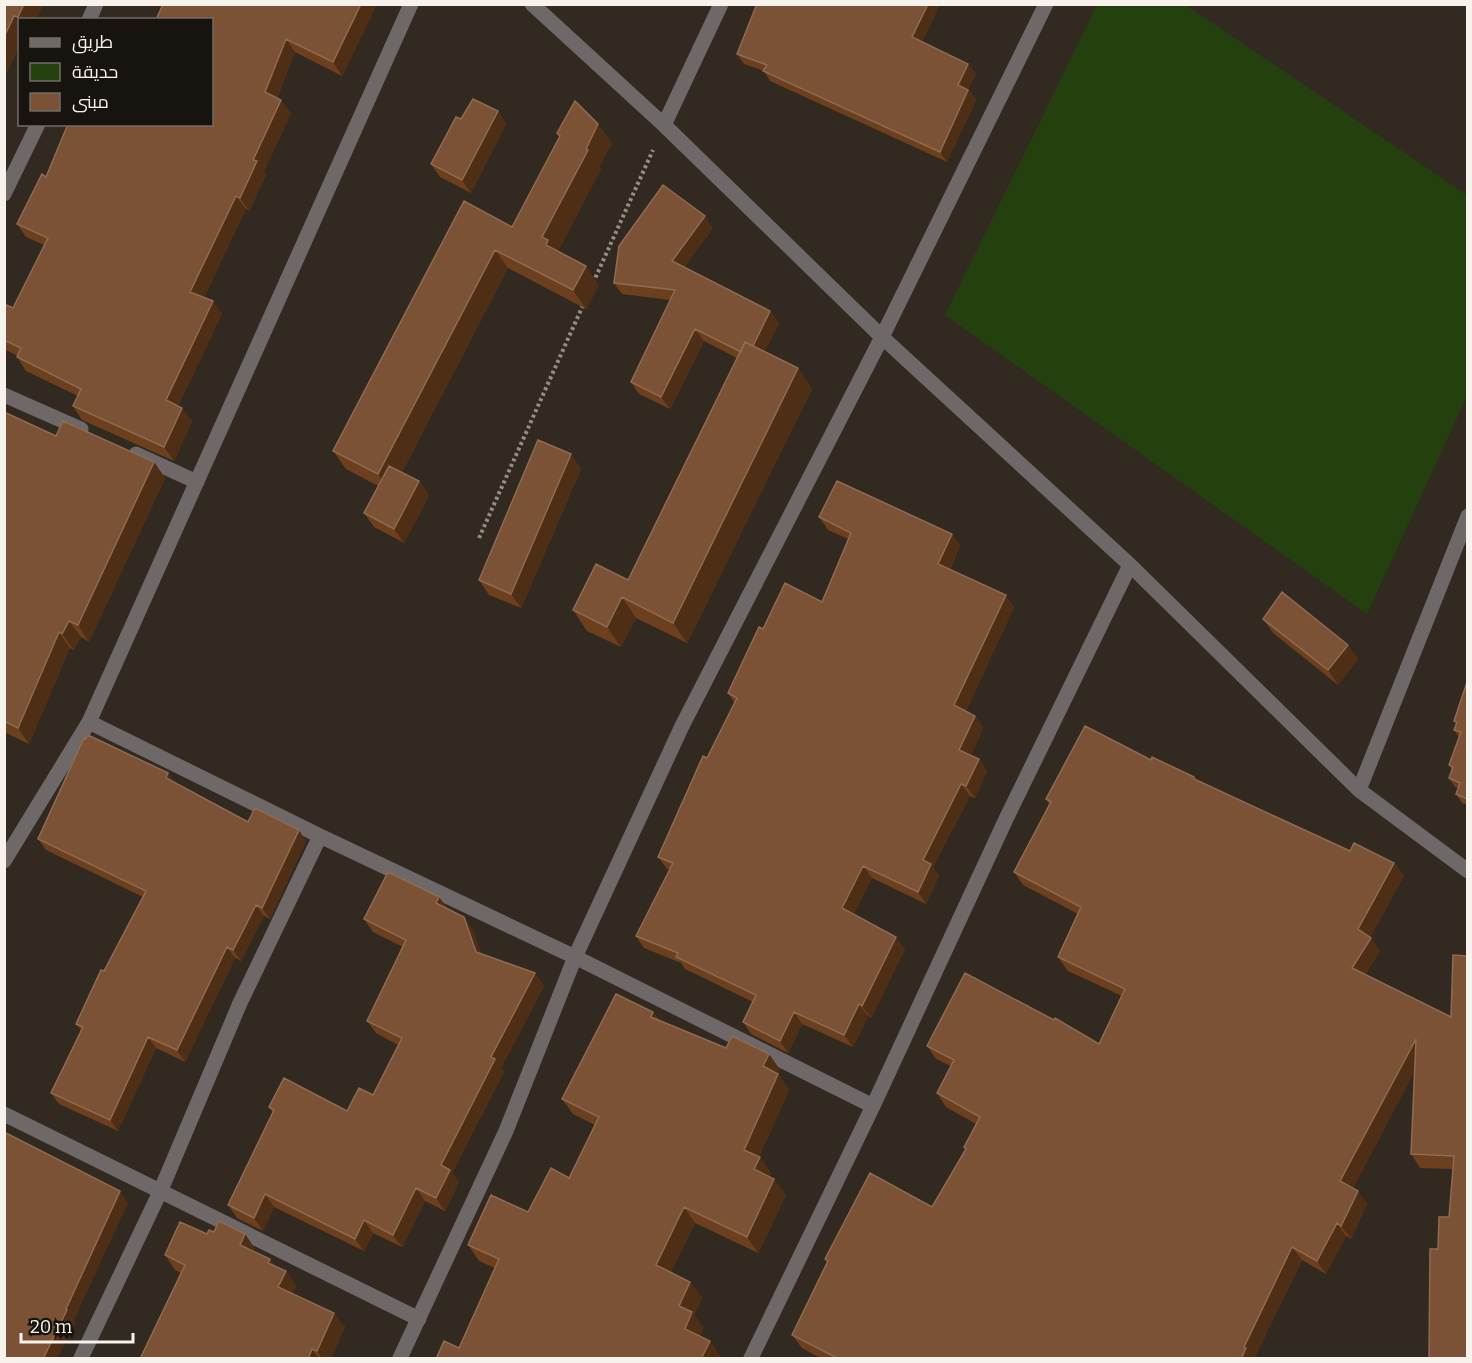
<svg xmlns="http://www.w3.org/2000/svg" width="1472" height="1363" font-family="Bitter,Cairo,serif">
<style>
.green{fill:#24400f}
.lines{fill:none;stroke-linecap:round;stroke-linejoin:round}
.path{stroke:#958e87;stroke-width:4;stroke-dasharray:3 3;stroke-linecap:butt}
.minor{stroke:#6f6869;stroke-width:15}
.wall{fill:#6c3f1e}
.shaded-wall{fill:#4f2e16}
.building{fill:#7b5235;stroke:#8f6b51;stroke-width:1.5}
</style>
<rect width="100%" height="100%" fill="#322921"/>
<path class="green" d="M1097,5H1186L1467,195V396L1367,614L945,315Z"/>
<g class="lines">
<path class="path" d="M593,283L653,150
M479,538L584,303"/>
<path class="minor" d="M532,4L664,125L882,337L1130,565L1359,790L1468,871
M89,20L96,4
M664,125L721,4
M4,194L38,124
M4,395L81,429
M136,454L197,482
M89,722L320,836L575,957L873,1106
M1359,790L1468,516
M4,861L89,722L411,4
M4,1114L419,1319
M81,1358L160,1192L240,1003L320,836
M400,1358L506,1131L575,957L682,726L882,337L1046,4
M751,1358L873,1106L1006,819L1130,565"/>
</g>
<path class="wall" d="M163,4H377L342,76L295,52L277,98L291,113L264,171L266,175L249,211L246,209L204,297L222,314L178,406L192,421L174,461L82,420L73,406L78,396L26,371L17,357L18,356L4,349V304L13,308L44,245L26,237L17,224L46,177L212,124Z
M757,4H940L922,42L976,74L968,89L976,100L947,162L770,81L764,71L744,64L737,54Z
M498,111L506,124L471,193L440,177L431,164L461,119Z
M557,133L612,143L599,167L601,169L558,251L599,285L586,309L508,268L402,472L419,481L429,496L404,543L374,527L364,513L378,486L346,469L333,451L512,227L560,137Z
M713,228L684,267L779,323L764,352L798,368L812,389L687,643L636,618L621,647L587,631L573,610L628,580L737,358L704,341L670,409L639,394L631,382L670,300L622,294L614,283Z
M4,412L56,436L154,462L165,478L89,642L81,637L74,650L70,648L29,744L4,732Z
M581,469L521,608L489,595L479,580Z
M819,517L952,534L960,546L950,569L1014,607L966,711L975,716L983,728L971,755L979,759L987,771L975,798L970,796L933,867L939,876L926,904L872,878L854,914L905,949L871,1018L868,1016L853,1047L802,1024L788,1053L751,1034L743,1022L753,1002L685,969L681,963L644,948L636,936L670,870L667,869L658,857L735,703L728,693L763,629L822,602L848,539L828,530Z
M1263,619L1358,659L1338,685L1273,633Z
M1467,682V805L1462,803L1456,794L1458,788L1455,787L1449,778L1452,770L1449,765L1459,737L1454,730L1456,724L1454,721Z
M1151,760L1197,780L1350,851L1394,863L1404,876L1370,937L1380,951L1365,975L1451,1017L1467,1359L1438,1249L1449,1217L1453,1169L1420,1168L1411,1154L1414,1072L1353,1188L1367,1204L1351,1239L1346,1236L1326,1274L1302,1260L1254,1359H822L802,1348L792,1335L827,1263L825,1259L932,1207L966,1149L964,1147L976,1124L946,1107L937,1093L951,1066L936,1059L927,1046L1099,1044L1122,996L1068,971L1058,957L1078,914L1023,885L1014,872L1049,804L1046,799Z
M176,784L248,822L306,841L270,919L264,916L241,961L235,958L185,1062L156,1048L118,1131L59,1104L51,1093L81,1030L76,1024L143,897L46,850L38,839Z
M439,897L448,909L473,930L481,953L535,973L544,986L501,1068L504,1072L452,1173L459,1182L445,1211L425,1201L402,1247L373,1233L364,1251L274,1207L263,1231L237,1218L228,1205L273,1113L269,1107L347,1111L373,1095L398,1045L376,1033L367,1021L403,947L373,932L364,919Z
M653,1012L659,1020L726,1048L769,1054L780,1070L778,1074L789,1090L759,1157L771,1173L769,1177L786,1195L758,1253L695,1223L671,1272L690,1282L702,1298L694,1315L703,1328L700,1336L721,1357L720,1359H436L459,1348L495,1268L479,1261L468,1245L528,1212L569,1178L595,1125L573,1114L562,1099Z
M214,1232L245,1234L255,1249L254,1251L270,1259L275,1266L286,1271L296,1286L292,1293L345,1327L331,1359H140L181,1273L175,1270L165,1255L207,1234Z"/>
<path class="shaded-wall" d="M24,4H44L36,20H20L18,17Z
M361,4H377L342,76L333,62Z
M928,4H940L920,47L912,37Z
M14,16L20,23V46L4,79V37Z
M286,39L295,52L274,105L265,92Z
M968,64L976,74L966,95L958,85Z
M968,90L976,100L947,162L940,152Z
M281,100L291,113L264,171L266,175L249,211L240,198L253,160Z
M498,111L506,124L471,193L462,180Z
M598,124L612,143L599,167L601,169L557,253L546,245L542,237Z
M236,196L246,209L200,305L190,292Z
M705,216L713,228L680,272L672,261Z
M495,250L508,268L391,493L378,474Z
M586,266L599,285L586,309L573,290Z
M213,301L222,314L175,413L166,400Z
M770,311L779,323L757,367L748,355Z
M695,329L704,341L670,409L661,397Z
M798,368L812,389L687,643L673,623Z
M182,408L192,421L174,461L164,447Z
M571,454L581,469L521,608L511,594Z
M154,462L165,478L89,642L78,625Z
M419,481L429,496L404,543L394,529Z
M952,534L960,546L946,576L938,564Z
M1006,595L1014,607L963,717L954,705Z
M622,597L636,618L621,647L607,627Z
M69,621L81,637L74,650L62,634Z
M59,632L70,648L29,744L18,728Z
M1348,645L1358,659L1338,685L1328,670Z
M975,716L983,728L968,762L959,750Z
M979,759L987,771L975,798L966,786Z
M168,773L176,784L166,778Z
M961,784L970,796L933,867L939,876L926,904L918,892L923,860Z
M299,830L306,841L270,919L262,908Z
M1394,863L1404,876L1367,943L1358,929Z
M863,866L872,878L851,920L842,908Z
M439,897L448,910L436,903Z
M256,905L264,916L241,961L233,950Z
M464,917L473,930L485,964L476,952Z
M896,937L905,949L871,1018L862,1006Z
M1371,938L1380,951L1361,981L1352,968Z
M227,947L235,958L185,1062L177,1050Z
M535,973L544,986L501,1068L504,1072L452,1173L459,1182L445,1211L436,1198L441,1165L491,1057Z
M859,1004L868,1016L853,1047L844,1035Z
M653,1012L664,1028L651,1017Z
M794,1012L802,1024L788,1053L780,1041Z
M148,1037L156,1048L118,1131L110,1120Z
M1416,1039L1425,1052L1349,1195L1340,1181Z
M769,1054L780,1070L778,1074L789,1090L755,1166L744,1150L763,1066Z
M760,1157L771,1173L765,1185L754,1169Z
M774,1179L786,1195L758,1253L747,1237Z
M416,1188L425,1201L402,1247L393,1235Z
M120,1191L128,1203L74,1320L76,1322L57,1359H43Z
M1358,1191L1367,1204L1351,1239L1341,1226Z
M265,1194L274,1207L263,1231L254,1218Z
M684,1207L695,1223L667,1281L656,1265Z
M364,1220L373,1233L364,1251L355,1239Z
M1337,1223L1346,1236L1326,1274L1317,1261Z
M245,1234L255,1249L250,1259L240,1245Z
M1292,1247L1302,1260L1254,1359H1241L1244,1347Z
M270,1259L280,1274L268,1263Z
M286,1271L296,1286L289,1301L278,1287Z
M690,1282L702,1298L694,1315L703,1328L696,1345L685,1329L679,1306Z
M334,1313L345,1327L331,1359H322L317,1351Z
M710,1341L721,1357L720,1359H701Z
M312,1349L319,1359H308Z"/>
<path class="building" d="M4,4H24L18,17L14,16L4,37Z
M163,4H361L333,62L286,39L265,92L281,100L253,160L257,161L240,198L236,196L190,292L213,301L166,400L182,408L164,447L73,406L81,389L17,357L21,348L4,340V304L13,308L48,238L17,224L42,174L46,177L68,124H212V20H156Z
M757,4H928L912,37L968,64L958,85L968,90L940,152L763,71L767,65L737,54Z
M473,99L498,111L462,180L431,164L456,117L461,119Z
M575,101L598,124L586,149L588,150L542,237L548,240L546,245L586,266L573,290L495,250L378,474L333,451L464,201L512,227L560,136L557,133Z
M663,185L705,216L672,261L770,311L753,346L745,342L741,352L695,329L661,397L631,382L675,290L614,283L619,246Z
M745,342L798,368L673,623L622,597L607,627L573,610L596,564L628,580Z
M4,412L56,436L63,421L154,462L78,625L69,621L62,634L59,632L18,728L4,721Z
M538,440L571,454L511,594L479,580Z
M389,466L419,481L394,529L364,513Z
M837,481L952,534L938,564L1006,595L954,705L975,716L959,750L979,759L966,786L961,784L923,860L931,864L918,892L863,866L842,908L896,937L862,1006L859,1004L844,1035L794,1012L780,1041L743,1022L756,995L676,957L678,953L636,936L673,863L658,857L703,756L707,758L737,698L728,693L759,627L763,629L785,583L822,602L851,533L819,517Z
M1282,592L1348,645L1328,670L1263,619Z
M1467,682V799L1456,794L1460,783L1449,778L1453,767L1449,765L1461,732L1454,730L1457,722L1454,721Z
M1085,726L1151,760L1152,757L1194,777V779L1350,851L1354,843L1394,863L1358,929L1371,938L1352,968L1451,1017L1453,955L1467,956V1359H1429L1430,1249H1438L1439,1217H1449L1454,1156L1411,1154L1416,1039L1340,1181L1358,1191L1341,1226L1337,1223L1317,1261L1292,1247L1244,1347L1246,1348L1241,1359H839L792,1335L828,1261L825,1259L870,1173L932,1207L966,1149L964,1147L980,1117L937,1093L954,1060L927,1046L965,973L1054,1020L1055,1018L1099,1044L1125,989L1058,957L1081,907L1014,872L1051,802L1046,799Z
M88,735L168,773L166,778L248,822L255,808L299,830L262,908L256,905L233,950L227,947L177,1050L148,1037L110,1120L51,1093L83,1027L76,1024L101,970L104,971L146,891L38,839L84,738L86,739Z
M388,872L439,897L436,903L464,917L476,952L535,973L491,1057L495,1059L441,1165L450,1170L436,1198L416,1188L393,1235L364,1220L355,1239L265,1194L254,1218L228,1205L274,1110L269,1107L284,1078L347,1111L359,1088L373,1095L402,1038L367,1021L406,940L364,919Z
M616,994L653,1012L651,1017L726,1048L732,1036L769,1054L763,1066L778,1074L744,1150L760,1157L754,1169L774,1179L747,1237L684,1207L656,1265L690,1282L679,1306L692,1312L685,1329L710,1341L701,1359H436L444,1341L459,1348L499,1259L468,1245L491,1195L528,1212L551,1168L569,1178L599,1117L562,1099Z
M4,1132L120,1191L66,1309L67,1310L43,1359H4Z
M219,1221L245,1234L240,1245L270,1259L268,1263L286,1271L278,1287L334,1313L317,1351L312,1349L308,1359H140L185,1265L165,1255L180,1222L207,1234L209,1230L214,1232Z"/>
<rect width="1472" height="1363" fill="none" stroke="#f7f2ec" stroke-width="12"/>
<rect x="18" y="18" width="195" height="108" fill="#17130f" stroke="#716c67" stroke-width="1.5"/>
<rect x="30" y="38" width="30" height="9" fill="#6f6869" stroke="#716c67" stroke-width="1.5"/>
<text x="72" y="48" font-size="18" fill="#f7f2ec">طريق</text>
<rect x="30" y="63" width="30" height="18" fill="#24400f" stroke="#716c67" stroke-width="1.5"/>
<text x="72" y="78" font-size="18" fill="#f7f2ec">حديقة</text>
<rect x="30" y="93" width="30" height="18" fill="#7b5235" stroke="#716c67" stroke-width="1.5"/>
<text x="72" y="108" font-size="18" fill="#f7f2ec">مبنى</text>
<path d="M21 1333v9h112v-9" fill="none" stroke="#f7f2ec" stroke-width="3"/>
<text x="30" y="1333" font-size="18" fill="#f7f2ec" stroke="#17130f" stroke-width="4.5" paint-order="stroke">20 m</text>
</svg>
